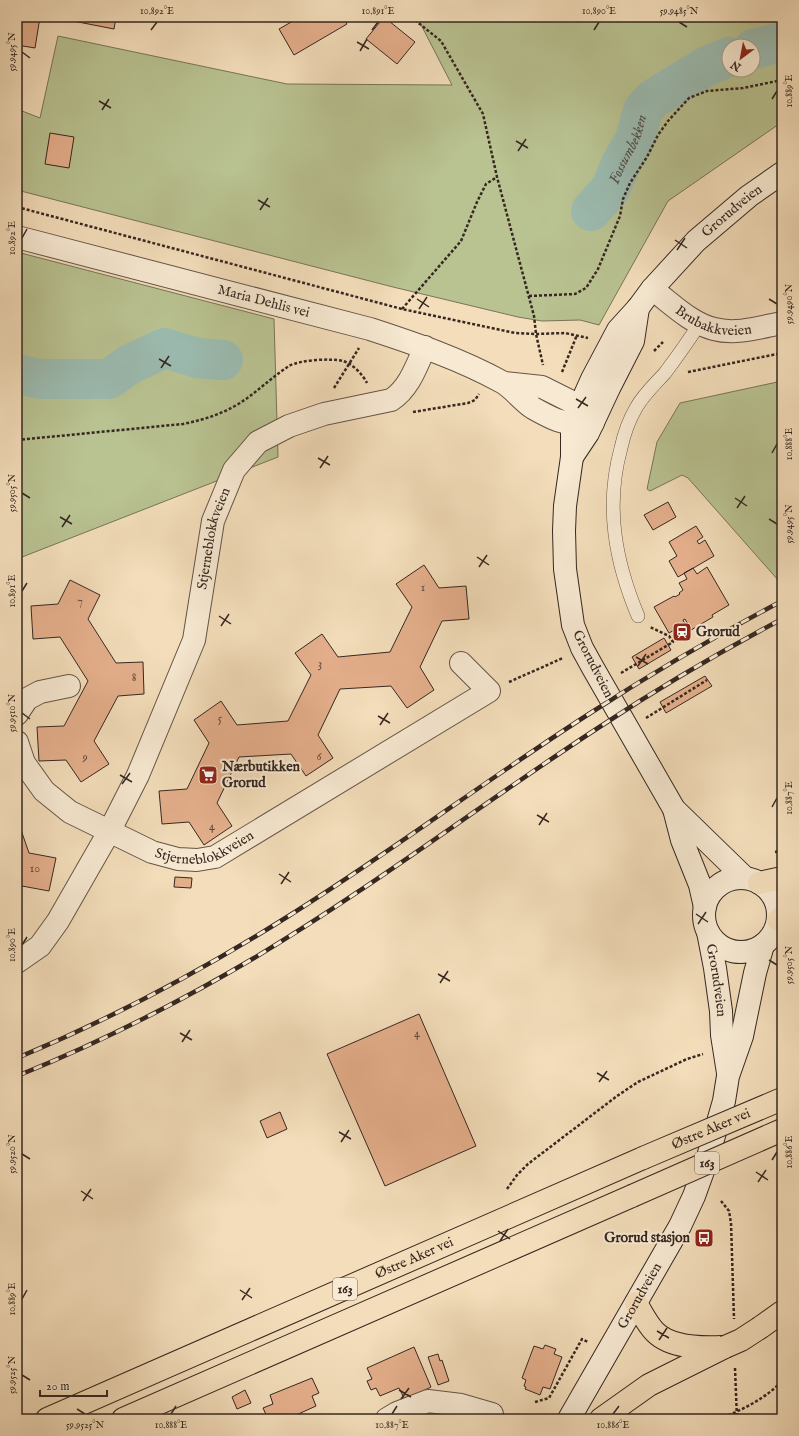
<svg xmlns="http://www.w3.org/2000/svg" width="799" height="1436" font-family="'IM FELL English',serif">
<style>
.green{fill:#b9c291;stroke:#787459;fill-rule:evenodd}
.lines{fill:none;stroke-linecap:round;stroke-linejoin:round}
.river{stroke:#9bbbb0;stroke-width:40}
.building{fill:#e5af8c;stroke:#362721}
.lane-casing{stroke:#655447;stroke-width:14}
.street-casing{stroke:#655447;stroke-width:24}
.secondary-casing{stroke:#362721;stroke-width:24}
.highway-casing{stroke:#362721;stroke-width:24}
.path{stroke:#362721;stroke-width:2.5;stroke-dasharray:3 2;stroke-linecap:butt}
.lane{stroke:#f7e9d2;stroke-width:13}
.street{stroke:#f7e9d2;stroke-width:22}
.secondary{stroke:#f7e9d2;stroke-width:22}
.highway{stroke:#f3ddba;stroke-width:22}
.rail-casing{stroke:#362721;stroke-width:4.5}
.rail{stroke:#f7e9d2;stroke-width:3;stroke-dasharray:9;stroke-linecap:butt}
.highway-bridge-casing{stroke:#362721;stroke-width:24;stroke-linecap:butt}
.highway-bridge{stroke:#f3ddba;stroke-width:22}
.ticks{fill:none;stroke:#362721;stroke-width:1.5}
.labels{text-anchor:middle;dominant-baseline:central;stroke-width:4;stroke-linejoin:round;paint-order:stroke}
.number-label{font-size:12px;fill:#62493c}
.shield{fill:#f7e9d2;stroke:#706156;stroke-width:1}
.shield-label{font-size:13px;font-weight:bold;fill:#362721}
.street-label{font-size:14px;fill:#362721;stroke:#f7e9d2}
.poi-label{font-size:14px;font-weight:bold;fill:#362721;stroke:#f7e9d2;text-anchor:start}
.water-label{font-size:15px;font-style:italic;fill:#4f4c45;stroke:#f7e9d2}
.neatline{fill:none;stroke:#362721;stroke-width:1.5}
.ticks-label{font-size:10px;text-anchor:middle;fill:#362721}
</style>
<rect width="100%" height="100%" fill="#f3ddba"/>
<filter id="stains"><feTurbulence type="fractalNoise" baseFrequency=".005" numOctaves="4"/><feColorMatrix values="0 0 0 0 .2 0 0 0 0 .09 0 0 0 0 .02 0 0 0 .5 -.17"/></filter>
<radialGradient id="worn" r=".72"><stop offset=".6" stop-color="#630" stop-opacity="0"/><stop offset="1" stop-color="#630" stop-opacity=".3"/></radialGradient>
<path class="green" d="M417,17H782V122L668,201L599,325L580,320L542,321L518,317L393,287L17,190V109L40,118L58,36L287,84L452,85ZM729,46H753V70H729Z
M17,252L274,319L278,457L17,559Z
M782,381V578L778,580L688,478L682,475L650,491L647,489L657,442L680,403Z"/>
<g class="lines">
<g class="river">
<path d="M753,49L782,42"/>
<path id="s1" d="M591,211L611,188L621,164L635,139L643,110L653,99L707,66L729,57"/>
<path d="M17,374L40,379H109L130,364L165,348L197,358L223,360"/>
</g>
</g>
<path class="building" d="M17,17H40L35,48L17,45Z
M68,17H116L114,29L68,20Z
M300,17H343L347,24L294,55L279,29Z
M384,17L415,42L397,64L366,39Z
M465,17H474L472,20Z
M50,133L74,137L69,168L45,164Z
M668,502L676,517L653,530L644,515Z
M696,526L703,537L697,541L699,544L705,540L714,556L678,577L669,561L677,556L669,542Z
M424,565L439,588L466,586L469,619L442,621L420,667L434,690L407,708L391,686L340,689L318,735L333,758L306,776L291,754L239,757L217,803L232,826L204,845L189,822L162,824L159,791L187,789L209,743L194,720L221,701L237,725L288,721L311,675L295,653L322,634L338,657L390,652L412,607L396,584Z
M707,567L729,605L712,615L713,617L691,630L685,619L683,620L685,624L669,633L654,607L674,596L675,597L680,594L679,593L683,590L679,583L687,579L684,573L693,568L697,574Z
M70,580L100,595L88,619L116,663L143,662L144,694L118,696L94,741L109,764L81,782L66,760L39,761L37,727L64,726L88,681L60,637L33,639L31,606L58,604Z
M664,638L671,650L639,669L632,657Z
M705,676L712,686L666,713L660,702Z
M17,827H20L29,853L56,858L49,891L22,886L17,892Z
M175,877L192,878L191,888L174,887Z
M419,1014L476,1146L385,1186L327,1054Z
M280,1112L287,1129L267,1138L260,1121Z
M545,1345L556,1349L554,1354L562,1357L550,1389L543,1387L540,1395L525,1389L526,1387L524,1386L526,1380L522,1378L534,1346L543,1349Z
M414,1347L431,1387L405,1400L399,1388L380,1396L376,1388L371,1390L367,1381L372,1379L367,1368Z
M438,1354L440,1361L442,1360L449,1381L438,1385L428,1357Z
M312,1378L319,1393L312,1396L316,1406L294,1416L295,1419H268L263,1408L273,1404L270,1395Z
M245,1390L251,1403L237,1409L232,1397Z"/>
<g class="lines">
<g class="lane-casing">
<path id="lane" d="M638,616C615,561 605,506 621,448C624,434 629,420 636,408C643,395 655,384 665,373C677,357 689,340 700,323"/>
</g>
<g class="street-casing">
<g id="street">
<path id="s2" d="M17,237L370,329C416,344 460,359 502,382C514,389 522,401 533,408C540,412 549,417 557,420C570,424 580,426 593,423L587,412L580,406L542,387L504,383"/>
<path id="s3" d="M652,289C671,303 690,323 714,329C736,335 761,327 782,323"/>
<path d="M17,714L27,699L40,692L69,686"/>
<path id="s4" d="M17,742L24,763L44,791L70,812L152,852L178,859L197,860L215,857L489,691L461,663"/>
<path id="s5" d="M17,962L40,946L58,921L109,832L138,775L194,640L213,521L234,470L258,442L289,426L324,414L391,400C409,389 417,365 425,347"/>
<path d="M387,1419L397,1413L428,1401L461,1405L492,1414"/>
</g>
</g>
<g class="secondary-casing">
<g id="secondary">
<path d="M572,457L588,433L609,388L633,341L638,308"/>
<path d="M674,809L745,878"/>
<circle cx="741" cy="915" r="37"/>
<path id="s6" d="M705,907L700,885L682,840L674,809L593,668L582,648L573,625L565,569L564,531L565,506L572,457V428L580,406L592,379L618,330L638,308L652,289L696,241L749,196L782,173"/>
<path id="s7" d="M708,932L715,968L721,1011L722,1035L728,1073"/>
<path id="s8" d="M569,1419L680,1226L694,1196L707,1160L724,1101L728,1076L742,1036L755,973L763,945"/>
</g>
</g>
<g class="highway-casing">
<g id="highway">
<path d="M759,883L782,878"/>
<path d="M778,920L782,917"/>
<path d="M636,1303C642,1313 647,1324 655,1332C671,1348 701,1348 722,1347"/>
<path d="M761,1327L782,1312"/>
<path id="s9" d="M47,1419L643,1158"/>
<path d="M123,1419L632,1196"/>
<path d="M601,1419L649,1385L725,1347"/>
</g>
</g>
<path class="path" d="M411,17L441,41L483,114L497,177L534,316L536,334L543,365
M17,207L402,309L515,333L536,334L565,333L588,338
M529,296L575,294L586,288L598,269L620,216L623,199L630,183L647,157L658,135L668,121L689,98L707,91L743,88L782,80
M402,309L461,241L477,202L486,184L497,177
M654,351L663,342
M562,372L577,335
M688,372L782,353
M334,388L359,348
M413,412L468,403L475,400L479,394
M17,440L183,424C203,420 222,414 240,403C257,392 272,377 289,366C299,360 331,358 343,361C352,363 363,375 367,383
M621,673L673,642L669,636L650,627
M509,682L563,658
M646,718L707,680
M775,852L782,851
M507,1189L517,1175L528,1164L617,1096L638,1082L687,1059L703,1054
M721,1201L729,1211L731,1223L734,1319
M735,1368L737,1419
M535,1402L549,1398L582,1339L588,1342
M719,1419C742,1410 765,1399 782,1381"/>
<use href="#lane" class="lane"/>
<use href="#street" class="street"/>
<use href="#secondary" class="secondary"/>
<use href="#highway" class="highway"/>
<g class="rail-casing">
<path id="rail" d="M17,1058C111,1019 201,971 287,917C391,852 489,778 592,712C654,672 717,635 782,601
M17,1076C99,1043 178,1003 254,958C373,887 484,802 601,726C660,687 720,652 782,619"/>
</g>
<use href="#rail" class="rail"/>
<g class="highway-bridge-casing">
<g id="highway-bridge">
<path id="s10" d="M643,1158L782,1099"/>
<path d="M632,1196L782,1130"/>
<path d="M725,1347L741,1340L761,1327"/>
</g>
</g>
<use href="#highway-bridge" class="highway-bridge"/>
</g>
<path class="ticks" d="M679,22L687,27M151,30L157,22M372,30L378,22M594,30L599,22M357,42L369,49M360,51L367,39M22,52L30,58M772,99L777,91M99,101L111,108M102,110L109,99M516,141L528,148M518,151L526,139M258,200L270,207M260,210L268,198M22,238L27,229M675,240L687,248M677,250L685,238M417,299L429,307M769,299L777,304M419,309L427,297M159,359L171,366M161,368L169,356M576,399L588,406M578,408L586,397M772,453L777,444M318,458L330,465M320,468L328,456M22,493L30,498M735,498L747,506M737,508L745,496M60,517L72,524M769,519L777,524M62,527L70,515M477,557L489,565M479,567L487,555M22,591L27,583M219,616L231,624M221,626L229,614M636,657L648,664M638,666L646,654M22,713L30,719M378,716L390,723M380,725L388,713M120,775L132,782M122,784L130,773M772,807L777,798M537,815L549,822M539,825L547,813M279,874L291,882M281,884L289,872M696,914L708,922M698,924L706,912M22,945L27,937M769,960L777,965M438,974L450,981M440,983L448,971M180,1033L192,1040M182,1042L190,1030M597,1073L609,1080M599,1082L607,1071M339,1132L351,1139M341,1142L349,1130M22,1154L30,1159M772,1160L777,1152M756,1172L768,1180M758,1182L766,1170M81,1191L93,1199M83,1201L91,1189M498,1231L510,1239M500,1241L508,1229M240,1290L252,1298M22,1299L27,1290M242,1300L250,1288M657,1331L669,1338M659,1340L667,1328M22,1375L30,1380M399,1390L411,1397M401,1399L409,1388M77,1409L85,1414M171,1414L176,1406M392,1414L397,1406M613,1414L619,1406"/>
<defs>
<g id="station-square" transform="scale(1)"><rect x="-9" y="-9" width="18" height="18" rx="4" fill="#8f2418" stroke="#f7e9d2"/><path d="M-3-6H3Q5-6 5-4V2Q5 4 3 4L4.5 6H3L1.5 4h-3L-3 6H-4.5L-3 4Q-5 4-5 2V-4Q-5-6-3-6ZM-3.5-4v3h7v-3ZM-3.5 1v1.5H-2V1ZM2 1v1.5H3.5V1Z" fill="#fff"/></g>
<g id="supermarket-square" transform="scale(1)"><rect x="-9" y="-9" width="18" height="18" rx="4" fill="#8f2418" stroke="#f7e9d2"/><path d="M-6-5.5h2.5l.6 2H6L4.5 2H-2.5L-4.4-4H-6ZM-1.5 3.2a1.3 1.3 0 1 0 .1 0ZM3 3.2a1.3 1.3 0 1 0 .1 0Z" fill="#fff"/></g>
<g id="bus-square" transform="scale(1)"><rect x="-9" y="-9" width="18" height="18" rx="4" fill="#8f2418" stroke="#f7e9d2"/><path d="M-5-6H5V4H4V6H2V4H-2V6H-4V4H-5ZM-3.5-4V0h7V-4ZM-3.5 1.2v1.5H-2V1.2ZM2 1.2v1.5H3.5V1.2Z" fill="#fff"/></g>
</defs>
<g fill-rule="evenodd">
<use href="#station-square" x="682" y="632"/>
<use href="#supermarket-square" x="208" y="775"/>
<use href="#bus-square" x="704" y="1238"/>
</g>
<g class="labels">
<g class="number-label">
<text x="423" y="587">1</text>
<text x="80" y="601">7</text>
<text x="320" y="663">3</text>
<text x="134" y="677">8</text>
<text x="220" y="718">5</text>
<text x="319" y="756">6</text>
<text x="85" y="757">9</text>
<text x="212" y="826">4</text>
<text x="35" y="868">10</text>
<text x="417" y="1033">4</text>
</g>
<g class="shield">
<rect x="695" y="1152" width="24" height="22" rx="3"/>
<rect x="333" y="1278" width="24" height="22" rx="3"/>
</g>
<g class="shield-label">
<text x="707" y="1163">163</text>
<text x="345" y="1289">163</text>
</g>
<g class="street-label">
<text stroke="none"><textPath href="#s6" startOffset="785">Grorudveien</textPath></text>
<text stroke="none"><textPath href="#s2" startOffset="255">Maria Dehlis vei</textPath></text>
<text stroke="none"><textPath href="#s3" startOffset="72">Brubakkveien</textPath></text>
<text stroke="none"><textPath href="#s5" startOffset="475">Stjerneblokkveien</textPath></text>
<text transform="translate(593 664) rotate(63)">Grorudveien</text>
<text stroke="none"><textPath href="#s4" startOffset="237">Stjerneblokkveien</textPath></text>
<text stroke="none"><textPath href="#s7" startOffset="49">Grorudveien</textPath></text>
<text stroke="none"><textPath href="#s10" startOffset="74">Østre Aker vei</textPath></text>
<text stroke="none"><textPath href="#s9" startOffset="401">Østre Aker vei</textPath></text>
<text stroke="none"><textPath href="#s8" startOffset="142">Grorudveien</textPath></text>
</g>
<g class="poi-label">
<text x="696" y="632">Grorud</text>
<text x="222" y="767">Nærbutikken<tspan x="222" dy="16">Grorud</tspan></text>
<text x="690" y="1238" text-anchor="end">Grorud stasjon</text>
</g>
<g class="water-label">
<text stroke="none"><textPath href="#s1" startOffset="73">Fossumbekken</textPath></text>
</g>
</g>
<rect width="799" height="1436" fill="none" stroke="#f3ddba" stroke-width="44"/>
<g transform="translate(741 58) rotate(212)"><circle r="19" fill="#f7e9d2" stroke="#aa9b8b"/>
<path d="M0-3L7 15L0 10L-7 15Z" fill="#8f2418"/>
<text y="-6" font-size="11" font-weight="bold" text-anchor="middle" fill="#362721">N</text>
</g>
<path d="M40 1390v6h67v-6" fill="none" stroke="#362721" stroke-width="2"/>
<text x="46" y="1390" font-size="12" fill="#362721" stroke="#f7e9d2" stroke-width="3" paint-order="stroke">20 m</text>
<rect x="22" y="22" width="755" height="1392" class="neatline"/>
<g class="ticks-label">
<text x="157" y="14">10.892°E</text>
<text x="378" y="14">10.891°E</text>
<text x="599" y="14">10.890°E</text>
<text x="679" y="14">59.9485°N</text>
<text transform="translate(11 52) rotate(-90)" y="4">59.9495°N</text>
<text transform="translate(788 91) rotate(-90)" y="4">10.889°E</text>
<text transform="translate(11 238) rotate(-90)" y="4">10.892°E</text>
<text transform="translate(788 304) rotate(-90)" y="4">59.9490°N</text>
<text transform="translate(788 444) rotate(-90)" y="4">10.888°E</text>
<text transform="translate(11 493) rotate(-90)" y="4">59.9505°N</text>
<text transform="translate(788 524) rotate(-90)" y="4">59.9495°N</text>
<text transform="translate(11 591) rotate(-90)" y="4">10.891°E</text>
<text transform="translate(11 713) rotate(-90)" y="4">59.9510°N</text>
<text transform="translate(788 798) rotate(-90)" y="4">10.887°E</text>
<text transform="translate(11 945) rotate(-90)" y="4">10.890°E</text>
<text transform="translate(788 965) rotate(-90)" y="4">59.9505°N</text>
<text transform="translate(788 1152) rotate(-90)" y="4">10.886°E</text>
<text transform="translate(11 1154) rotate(-90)" y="4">59.9520°N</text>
<text transform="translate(11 1299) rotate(-90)" y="4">10.889°E</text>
<text transform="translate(11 1375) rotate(-90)" y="4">59.9525°N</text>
<text x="85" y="1428">59.9525°N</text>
<text x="171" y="1428">10.888°E</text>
<text x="392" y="1428">10.887°E</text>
<text x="613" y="1428">10.886°E</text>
</g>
<rect width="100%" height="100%" filter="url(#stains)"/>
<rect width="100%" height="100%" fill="url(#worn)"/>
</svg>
